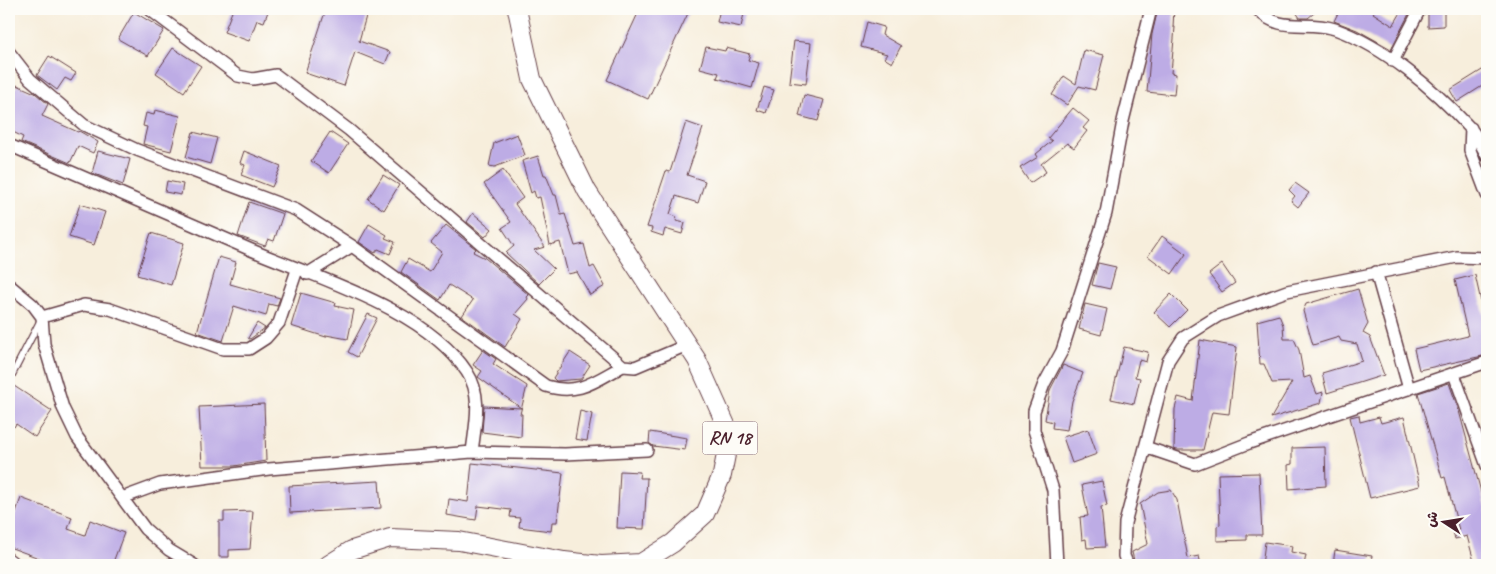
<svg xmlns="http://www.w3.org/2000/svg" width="1496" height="574" font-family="Caveat,'Playpen Sans Arabic',sans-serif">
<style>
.building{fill:#bdace5}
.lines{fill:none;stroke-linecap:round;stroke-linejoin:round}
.lane-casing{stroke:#643e46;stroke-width:8}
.street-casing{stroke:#643e46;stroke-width:14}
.primary-casing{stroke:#643e46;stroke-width:20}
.lane{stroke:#fff;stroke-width:5.5}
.street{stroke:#fff;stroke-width:11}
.primary{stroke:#fff;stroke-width:18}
.labels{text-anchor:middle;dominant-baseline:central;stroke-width:4.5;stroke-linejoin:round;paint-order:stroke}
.shield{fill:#fdfcf7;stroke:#806168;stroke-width:1}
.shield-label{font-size:19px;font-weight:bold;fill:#4a1f2b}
</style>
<rect width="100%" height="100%" fill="#fdfcf7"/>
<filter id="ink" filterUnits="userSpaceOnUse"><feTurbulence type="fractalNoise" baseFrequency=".02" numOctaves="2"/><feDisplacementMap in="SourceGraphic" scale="10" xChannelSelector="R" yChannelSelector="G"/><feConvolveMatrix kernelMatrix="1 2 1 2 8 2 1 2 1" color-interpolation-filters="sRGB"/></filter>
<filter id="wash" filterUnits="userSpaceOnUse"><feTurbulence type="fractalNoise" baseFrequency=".0096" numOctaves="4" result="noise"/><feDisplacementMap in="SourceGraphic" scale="20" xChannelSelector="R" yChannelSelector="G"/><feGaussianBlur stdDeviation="1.12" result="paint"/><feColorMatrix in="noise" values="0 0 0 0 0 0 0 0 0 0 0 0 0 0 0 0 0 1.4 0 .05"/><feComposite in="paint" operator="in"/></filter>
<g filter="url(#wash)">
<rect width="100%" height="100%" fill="#f7eedc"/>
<g id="blocks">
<path class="building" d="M233,9H269L264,22L257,20L249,41L224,32Z
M326,9H355L354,12L366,16L359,41L390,52L385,64L355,52L344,86L305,73Z
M640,9H690L648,99L607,80Z
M720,9H745L741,27L717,22Z
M1158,9H1174L1173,27H1175L1171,73L1176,74L1174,95L1147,92L1152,34Z
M1294,9H1319L1308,18H1300Z
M1340,9H1376L1373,13L1393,26L1403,9L1410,12L1391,49L1357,30L1334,21Z
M1428,9H1444V26L1428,27Z
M134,12L164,30L148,56L118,39Z
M867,22L884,27L882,35L901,46L892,63L884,58L887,54L861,47Z
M794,41L811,43L806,84L789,82Z
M706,47L725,51L726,48L750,54L748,60L759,63L752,88L717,78L719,73L700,68Z
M173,48L201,66L184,92L156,73Z
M1084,50L1104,55L1095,90L1079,86L1067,105L1052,95L1064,76L1076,84Z
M49,56L76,73L71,81L65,78L57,90L37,75Z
M1487,67V83L1457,102L1450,90Z
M17,85L35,93L48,104L42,116L78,132L79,131L98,142L93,153L78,146L70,163L21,142L23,137L9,130V102Z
M764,87L774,90L766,113L757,110Z
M804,95L824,100L818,121L799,116Z
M1073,108L1089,121L1083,128L1087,131L1074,148L1067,143L1041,164L1046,172L1030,183L1020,168L1038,157L1036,154L1052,141L1048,138Z
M155,110L180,116L171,151L143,144L147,127L143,126L146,113L154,115Z
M686,122L703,128L687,175L705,181L698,203L676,196L670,214L677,217L676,221L685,223L682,234L665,229L663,236L651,232L652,228L647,227L666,171L670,172Z
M193,132L217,138L210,164L186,157Z
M330,132L348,144L329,173L311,161Z
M517,134L525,155L495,167L489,166L494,143Z
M98,151L130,159L123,185L92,173Z
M244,151L281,166L272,187L241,175L245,165L240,163Z
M538,156L544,175H546L554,195H556L561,215L565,214L575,246L584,244L590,268L594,266L605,286L590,295L577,272L568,274L560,242L550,245L540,197L536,198L534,191L531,193L522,161Z
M503,170L523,198L515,204L545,247L534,250L554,269L539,284L506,253L514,246L502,228L511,222L484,184Z
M383,175L399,185L384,210L368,199Z
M167,181L183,184L181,195L165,192Z
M1295,183L1309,193L1298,207L1291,201L1295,196L1289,190Z
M249,202L283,214L274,241L268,239L265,246L238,236Z
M80,204L105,212L94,245L69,237Z
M473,213L492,229L485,237L467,222Z
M369,224L387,235L385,238L395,242L390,254L378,249L375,253L359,242Z
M446,225L476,249L473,252L485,258L529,295L527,297L528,299L515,314L522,319L505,347L462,316L473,300L449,285L440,300L401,272L408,259L430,272L442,252L431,243Z
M151,233L184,243L171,285L137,275Z
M1162,236L1186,254L1172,274L1148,256Z
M219,257L236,262L230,284L280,298L277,306L269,304L266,316L234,306L223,341L197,332Z
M1098,263L1116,267L1110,289L1092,285Z
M1222,264L1235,283L1222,292L1209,274Z
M1475,275L1487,328V355L1419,370L1414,349L1468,336L1455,280Z
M1358,289L1368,324L1363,333L1370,337L1384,375L1327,393L1322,373L1362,361L1357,344L1341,341L1339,337L1313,345L1303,311L1306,304Z
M301,293L336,303L335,306L354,310L348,339L326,335V337L291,326Z
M1171,294L1187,310L1170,327L1154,312Z
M1085,304L1107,309L1101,335L1079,329Z
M368,314L377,318L357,357L348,352Z
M1279,315L1283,325L1284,339H1294L1299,350L1304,378L1310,376L1317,394L1323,392L1321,403L1271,418L1292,382L1272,383L1264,364H1260L1257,321Z
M257,323L265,328L250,339L248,338Z
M1200,340L1237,347L1229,414L1212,412L1203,450H1177L1174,449L1175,409L1178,397L1193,401Z
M1124,347L1148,352L1146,362L1139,360L1135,377L1140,378L1134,404L1111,399Z
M483,350L496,359L493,364L527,386L520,414H522L521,437L482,432L484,406L521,408L478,377L482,371L473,365Z
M570,352L590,365L581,379L556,381L553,378Z
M1063,365L1083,373L1072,401L1067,430L1052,428L1053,422L1045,420L1050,390Z
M1449,383L1459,411L1487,514V565H1475L1467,536L1455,539L1453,531L1459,530L1445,477L1442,478L1418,393Z
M14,386L52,411L35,437L16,424L14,427L9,424V394Z
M264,404L266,461L234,466H202L199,407Z
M580,411L592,414L587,441L575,439Z
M1359,415L1360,422L1379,417L1381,423L1404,417L1420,486L1370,498L1350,417Z
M1088,429L1097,454L1072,463L1063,437Z
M650,432L687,438L685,450L653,446L649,443Z
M1325,447L1326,486L1289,489L1288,465L1292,464V448Z
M472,463L563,473L557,522H552L551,531L519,527L520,518L510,517L511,510L478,506L476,520L447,515L449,499L468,502Z
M620,471L640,472L639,478H647L644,529L617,528Z
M1259,473L1262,535H1247V540L1217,541V526L1220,525L1218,474Z
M379,481L381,508L290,513L289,486Z
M1102,481L1107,506L1101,507L1105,547L1087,548L1086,539L1082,540L1080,517L1088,516L1082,485Z
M1171,490L1177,500L1188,558L1199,556L1201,565H1156L1152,560L1142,565H1135L1132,552L1148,544L1140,504L1158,492Z
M21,498L72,517L68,529L85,535L90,520L124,533L112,565H58L9,547V531Z
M253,511L250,549L229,550V557H219V521H224V512Z
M1265,542L1292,546L1291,552L1306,555L1304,565H1262Z
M1335,550L1372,556L1370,565H1333Z"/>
</g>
</g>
<g filter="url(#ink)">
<use href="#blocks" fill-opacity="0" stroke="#643e46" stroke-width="1"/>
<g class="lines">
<g class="lane-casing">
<path id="lane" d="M9,381L40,321
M9,556L21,565"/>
</g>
<g class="street-casing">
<path id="street" d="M149,9L238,76L253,79L276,75L349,130L623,366L635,367L687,345
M1257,9C1281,35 1306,19 1335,29C1385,47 1434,89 1469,127C1477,135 1482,147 1487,156
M9,52L30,79L84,125L137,150L296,210L352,246L546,386C579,396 595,381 623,366
M1393,61L1420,9
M1471,128L1470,150L1487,195
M9,145C89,180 169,214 249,249C316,278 425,308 467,372C483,396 475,425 472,452
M1376,272L1409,389
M307,274L352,246
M9,285L33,305L42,317L44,344L63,408L77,437L145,529L169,550L194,565
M42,317L84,305L110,309L223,349H249L266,338L279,323L297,270
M1454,374L1487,466
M1145,447L1195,464L1249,443L1487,362
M122,498L160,484L269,469L472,452L565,454L647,450
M1057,565L1053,490L1034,430V411L1044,384L1062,351L1106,213L1123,121L1151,9
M1128,565L1124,556L1125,523L1168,361L1183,338L1218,316L1287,291L1457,257L1487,258"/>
</g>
<g class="primary-casing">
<path id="primary" d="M328,565L352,550L390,538L459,541L564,561L601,565L641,563L673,543L705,514L722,475L730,434L697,360L587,191L532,79L517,9"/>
</g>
<use href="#lane" class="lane"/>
<use href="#street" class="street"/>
<use href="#primary" class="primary"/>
</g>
</g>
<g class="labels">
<rect class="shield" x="702.5" y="421.5" width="55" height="33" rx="4"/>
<g class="shield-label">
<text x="730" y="438">RN 18</text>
</g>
</g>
<rect width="1496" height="574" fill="none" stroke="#fdfcf7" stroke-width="30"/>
<g transform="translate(1444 522) rotate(282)" stroke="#fdfcf7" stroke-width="4" paint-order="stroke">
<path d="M0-4L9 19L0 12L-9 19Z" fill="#4a1f2b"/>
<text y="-8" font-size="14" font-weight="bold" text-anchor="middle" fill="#4a1f2b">ش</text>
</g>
</svg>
